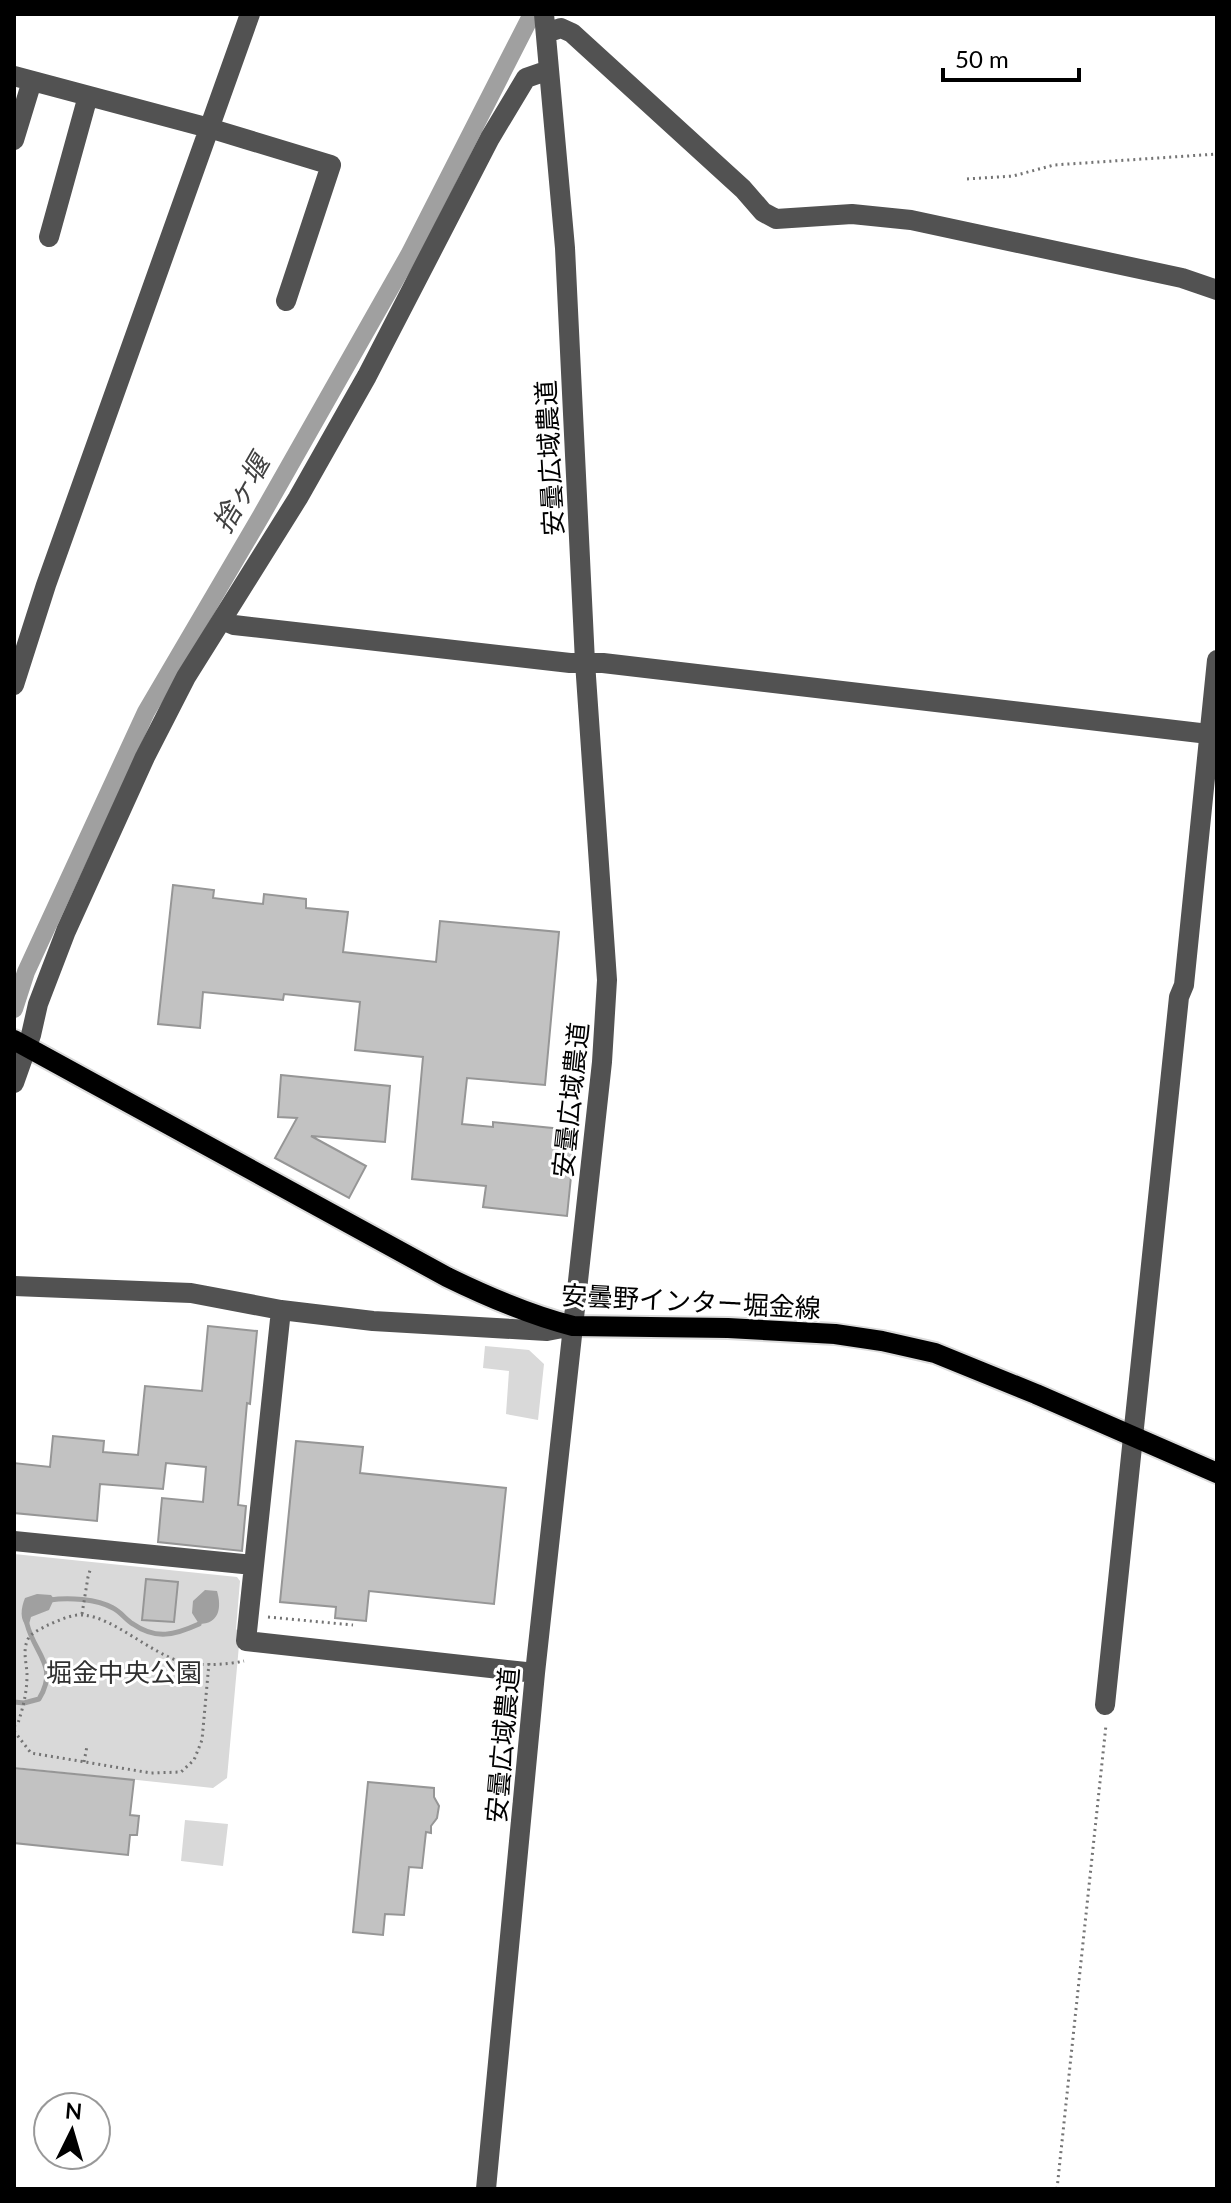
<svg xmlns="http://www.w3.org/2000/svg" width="1231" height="2203" font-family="Lato,'Noto Sans JP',sans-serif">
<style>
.green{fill:#d9d9d9}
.water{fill:#a0a0a0}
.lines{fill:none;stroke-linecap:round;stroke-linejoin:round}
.stream{stroke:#a0a0a0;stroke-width:5}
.canal{stroke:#a0a0a0;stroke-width:18}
.building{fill:#c2c2c2;stroke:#969696;stroke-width:2}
.major-casing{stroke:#dbdbdb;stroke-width:24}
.path{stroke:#747474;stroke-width:3;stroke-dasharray:2 4;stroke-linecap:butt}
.minor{stroke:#525252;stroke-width:20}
.major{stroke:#000;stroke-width:20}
.labels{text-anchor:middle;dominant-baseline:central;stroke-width:6;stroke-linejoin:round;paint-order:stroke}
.street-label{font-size:26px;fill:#000;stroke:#fff}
.park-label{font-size:26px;fill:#303030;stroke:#fff}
.water-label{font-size:28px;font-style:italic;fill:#414141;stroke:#fff}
</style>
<rect width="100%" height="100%" fill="#fff"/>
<path class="green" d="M485,1346L529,1350L544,1364L538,1420L506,1414L509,1371L483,1368Z
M14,1554L237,1577L240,1581L236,1629L240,1634L227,1778L213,1788L14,1767Z
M185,1820L228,1824L223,1866L181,1861Z"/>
<path class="water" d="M205,1590L217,1591C222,1608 219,1624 199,1624L192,1613L193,1601Z
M37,1594L51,1595L54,1599L49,1610L31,1617L28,1628C19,1620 21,1608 25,1598Z"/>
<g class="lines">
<path class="stream" d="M50,1600C68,1597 97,1599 113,1608C121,1612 126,1620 133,1624C156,1640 175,1635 199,1624
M14,1702L24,1703L39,1699C59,1666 35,1655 27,1624"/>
<path class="canal" d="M14,1009L26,972L146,712L261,516L409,255L532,14"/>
</g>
<path class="building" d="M173,885L214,890L213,898L263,904L264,894L306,899V908L348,912L343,952L436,962L440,921L559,932L545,1085L467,1078L462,1124L493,1127V1122L572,1130L570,1146L574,1147L567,1216L483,1207L486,1186L412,1179L423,1057L355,1050L360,1002L284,994L283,1000L203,992L200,1028L158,1024Z
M281,1075L390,1086L385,1142L311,1136L366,1166L349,1198L275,1158L297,1118L278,1117Z
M208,1326L257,1331L250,1404L247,1403L238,1505L246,1506L242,1551L158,1542L162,1498L203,1502L206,1467L166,1463L163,1489L100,1484L97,1521L14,1513V1463L50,1467L53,1436L104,1441L103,1452L138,1455L145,1386L202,1391Z
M296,1441L363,1447L360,1473L506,1488L494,1604L369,1591L366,1621L335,1618L336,1607L280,1602Z
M146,1579L178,1582L174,1622L142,1620Z
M14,1768L134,1780L130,1815L139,1816L137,1835H130L128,1855L14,1843Z
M368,1782L434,1788V1797L439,1806L437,1818L431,1826V1833L426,1832L422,1868L409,1867L404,1915L385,1914L383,1935L353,1932Z"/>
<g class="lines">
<g class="major-casing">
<path id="major" d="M14,1040L447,1277C488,1297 529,1315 573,1326L728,1328L835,1334L882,1341L935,1353L1036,1394L1217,1473"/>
</g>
<path class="path" d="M967,179L1013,176L1054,165L1217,154
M82,1614L88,1577L91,1567
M268,1617L353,1625
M14,1726L18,1723C23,1708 27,1692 27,1675C27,1664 22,1651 28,1639C32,1632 41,1629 48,1625C58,1621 71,1614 83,1615C113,1617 150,1653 182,1662C200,1666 226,1665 244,1661
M14,1731L31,1753L151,1773L181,1772L194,1760L202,1740L209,1663
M84,1762L87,1746
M1057,2189L1106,1725"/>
<path class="minor" d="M546,33L561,28L572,33L743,189L763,212L776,219L852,214L911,220L1182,278L1217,290
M14,76L209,128L331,165L286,301
M14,140L32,81
M49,237L88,96
M222,620L234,625L570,663H603L1217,735
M14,685L46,585L250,14
M14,1083L31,1035L38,1004L66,931L145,757L186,677L298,498L367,376L490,138L526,78L549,70
M14,1286L191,1293L281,1310L373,1321L547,1331L573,1326
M281,1310L246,1641L535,1673
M14,1541L253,1565
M1105,1705L1179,997L1184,985L1217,660
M486,2189L535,1673L602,1062L607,980L585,662L565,248L544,14"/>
<use href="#major" class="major"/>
</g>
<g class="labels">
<g class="street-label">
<text transform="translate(549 458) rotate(-93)">安曇広域農道</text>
<text transform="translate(570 1100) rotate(-84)">安曇広域農道</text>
<text transform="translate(691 1301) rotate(3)">安曇野インター堀金線</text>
<text transform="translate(502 1745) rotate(-85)">安曇広域農道</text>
</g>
<g class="park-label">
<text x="124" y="1672">堀金中央公園</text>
</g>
<g class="water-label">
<text transform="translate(240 493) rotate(-60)">捨ヶ堰</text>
</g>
</g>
<rect width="1231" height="2203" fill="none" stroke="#000000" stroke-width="32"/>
<g transform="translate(72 2131) rotate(5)"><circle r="38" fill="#ffffff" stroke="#999999" stroke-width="2"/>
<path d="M0-6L14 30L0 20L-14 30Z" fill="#000000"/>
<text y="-12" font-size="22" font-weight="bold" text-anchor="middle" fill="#000000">N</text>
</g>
<path d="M943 68v12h136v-12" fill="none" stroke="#000000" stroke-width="4"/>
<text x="955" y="68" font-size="24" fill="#000000" stroke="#ffffff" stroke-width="6" paint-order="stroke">50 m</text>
</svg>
